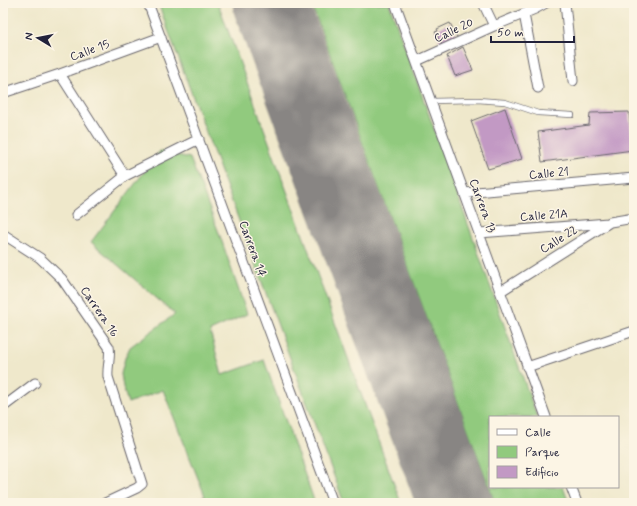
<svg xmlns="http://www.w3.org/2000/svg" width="637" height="506" font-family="Mynerve,sans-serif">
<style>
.green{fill:#91ca7e;stroke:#5a765c}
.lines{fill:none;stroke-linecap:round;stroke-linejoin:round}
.runway{stroke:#888583;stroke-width:75}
.building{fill:#c299c4}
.service-casing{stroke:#6a676d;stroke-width:6}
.minor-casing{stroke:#6a676d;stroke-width:11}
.service{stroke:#fff;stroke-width:4.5}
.minor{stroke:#fff;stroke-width:9}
.labels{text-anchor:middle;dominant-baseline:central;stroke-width:3;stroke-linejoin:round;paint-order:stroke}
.street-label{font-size:12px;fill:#22223b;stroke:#fcf5e5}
</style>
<rect width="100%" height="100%" fill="#fcf5e5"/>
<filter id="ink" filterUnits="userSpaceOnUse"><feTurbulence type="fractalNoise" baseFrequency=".025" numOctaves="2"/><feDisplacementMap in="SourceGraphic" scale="8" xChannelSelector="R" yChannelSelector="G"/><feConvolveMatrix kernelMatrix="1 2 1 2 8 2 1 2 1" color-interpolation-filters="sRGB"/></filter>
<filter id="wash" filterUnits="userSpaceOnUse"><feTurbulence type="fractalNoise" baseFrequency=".012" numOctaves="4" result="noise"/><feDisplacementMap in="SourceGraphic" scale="16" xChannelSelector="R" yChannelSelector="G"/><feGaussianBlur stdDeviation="0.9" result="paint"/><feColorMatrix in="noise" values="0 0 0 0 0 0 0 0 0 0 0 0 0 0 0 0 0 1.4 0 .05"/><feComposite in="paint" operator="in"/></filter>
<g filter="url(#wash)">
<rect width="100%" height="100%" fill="#efe8cb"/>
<path class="green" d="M158,3H218L401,503H344Z
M311,3H389L537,417H490V487H563L569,503H495Z
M160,151L190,158L219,233L247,314L210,331L222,375L264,360L315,503H190L205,496L163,390L128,403L123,387L121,374L125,358L130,347L175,314L91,242Z"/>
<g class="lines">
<path class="runway" d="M270,3L455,503"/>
</g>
<g id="blocks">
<path class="building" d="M450,23L458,39L443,47L435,32L438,31L437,29Z
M463,47L473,70L455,76L447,56Z
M505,108L522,159L488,169L471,121Z
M629,112L633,150L542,162L538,132L589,125L590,113Z"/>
</g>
</g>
<g filter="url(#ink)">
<use href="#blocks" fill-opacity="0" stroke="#6a676d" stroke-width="1"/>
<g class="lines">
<g class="service-casing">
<path id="service" d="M431,101L477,100L505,102L538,113L572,115"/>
</g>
<g class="minor-casing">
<path id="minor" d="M148,3L333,503
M395,3L546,417
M483,3L494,26
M565,3L573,81
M524,14L538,88
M417,61L494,26L535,9L546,3
M60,74L125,176
M3,93L60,74L161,37
M465,193L634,178
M76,215L125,176L199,139
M479,233L608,223
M3,234L40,258L62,279L109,347C111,357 107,366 108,377L142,484L137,488L105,503
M501,291L610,222L634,218
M527,367L634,331
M3,407L35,383
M571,487L577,503"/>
</g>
<use href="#service" class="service"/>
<use href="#minor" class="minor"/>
</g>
</g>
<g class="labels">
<g class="street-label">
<text transform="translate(454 31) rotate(-25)">Calle 20</text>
<text transform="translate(90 51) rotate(-20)">Calle 15</text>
<text transform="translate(549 174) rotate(-5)">Calle 21</text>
<text transform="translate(482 206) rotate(70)">Carrera 13</text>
<text transform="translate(544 216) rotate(-4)">Calle 21A</text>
<text transform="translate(559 240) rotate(-32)">Calle 22</text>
<text transform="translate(252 249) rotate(70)">Carrera 14</text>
<text transform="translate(99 312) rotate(56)">Carrera 16</text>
</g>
</g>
<rect width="637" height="506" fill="none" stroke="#fcf5e5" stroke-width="16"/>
<rect x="489" y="416" width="130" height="72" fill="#fcf5e5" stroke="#a5a1a1"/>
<rect x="497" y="429" width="20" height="6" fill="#ffffff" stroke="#a5a1a1"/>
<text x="525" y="436" font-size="12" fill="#22223b">Calle</text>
<rect x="497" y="446" width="20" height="12" fill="#91ca7e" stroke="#a5a1a1"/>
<text x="525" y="456" font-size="12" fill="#22223b">Parque</text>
<rect x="497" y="466" width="20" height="12" fill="#c299c4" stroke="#a5a1a1"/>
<text x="525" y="476" font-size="12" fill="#22223b">Edificio</text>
<g transform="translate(38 38) rotate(280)" stroke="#fcf5e5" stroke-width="3" paint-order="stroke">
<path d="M0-3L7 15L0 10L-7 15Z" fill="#22223b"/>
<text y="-6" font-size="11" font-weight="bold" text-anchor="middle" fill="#22223b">N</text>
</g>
<path d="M491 36v6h83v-6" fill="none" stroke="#22223b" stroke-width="2"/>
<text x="497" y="36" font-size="12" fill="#22223b" stroke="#fcf5e5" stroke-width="3" paint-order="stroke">50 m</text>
</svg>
